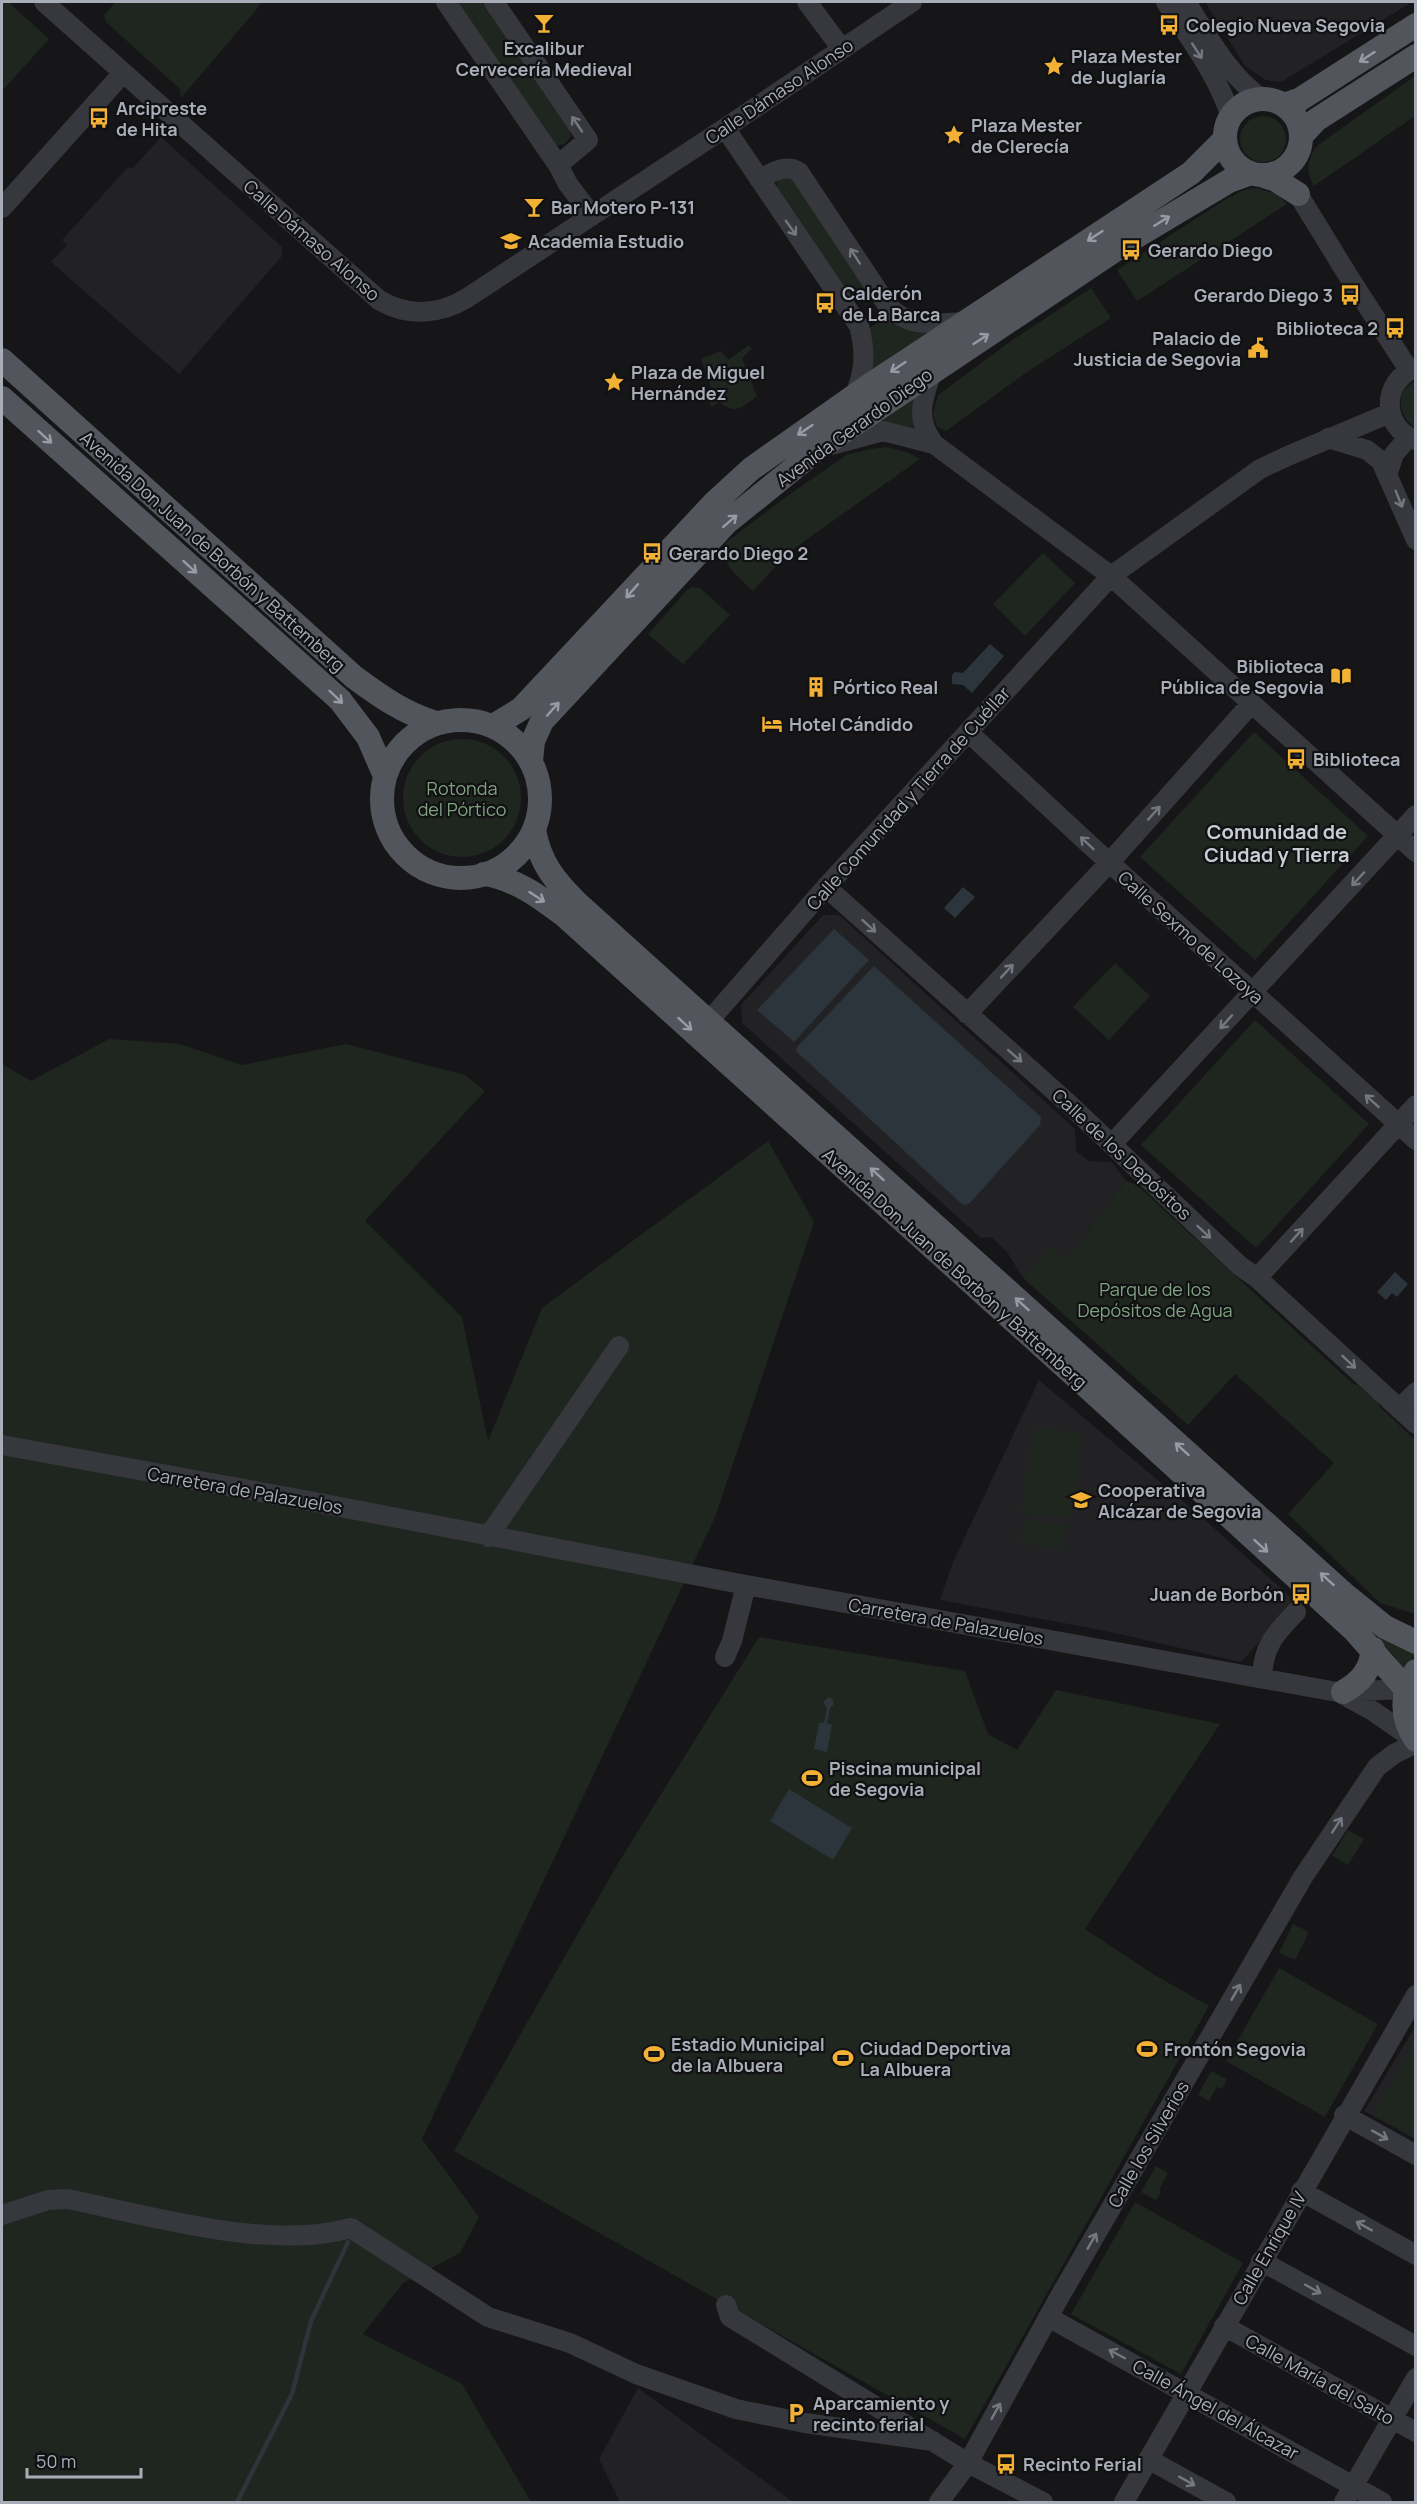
<svg xmlns="http://www.w3.org/2000/svg" width="1417" height="2504" font-family="Manrope,sans-serif">
<style>
.built{fill:#222225}
.green{fill:#1e261f}
.water{fill:#2c353c}
.lines{fill:none;stroke-linecap:round;stroke-linejoin:round}
.stream{stroke:#2c353c;stroke-width:4.5}
.minor{stroke:#37383d;stroke-width:20}
.major{stroke:#53555c;stroke-width:24}
.oneway{stroke:#757881}
.oneway2{stroke:#979ba6}
.labels{text-anchor:middle;dominant-baseline:central;stroke-width:4.5;stroke-linejoin:round;paint-order:stroke}
.poi-label{font-size:18px;font-weight:bold;fill:#a8adb8;stroke:#111113;text-anchor:start}
.street-label{font-size:18px;fill:#a8adb8;stroke:#111113}
.park-label{font-size:18px;fill:#7fa381;stroke:#111113}
.neighbourhood-label{font-size:20px;font-weight:bold;fill:#c9ccd4;stroke:#111113}
</style>
<rect width="100%" height="100%" fill="#161618"/>
<path class="built" d="M1205,2H1412L1281,82L1266,80L1245,66Z
M161,137L282,247V256L179,374L51,262L67,245L62,240L128,167L132,169Z
M823,915H839L1075,1129L1076,1151L1089,1161L1112,1162L1126,1181L1068,1258L1049,1247L1023,1278L1007,1252L991,1237L981,1238L742,1023L741,1005Z
M1039,1380L1205,1520L1296,1602L1241,1662L1106,1631L940,1600L953,1562Z
M1415,2027V2139L1364,2111Z
M638,2388L793,2502H620L599,2459Z"/>
<path class="green" d="M2,2H8L49,39L2,91Z
M115,2H258L261,4L181,98L180,89L106,22L104,16Z
M454,2H486L568,126L571,136L565,144L556,146Z
M1415,76V116L1314,186C1305,170 1307,159 1318,145Z
M1240 139a23 23 0 1 1 46 0a23 23 0 1 1-46 0Z
M794,176L866,288L863,296L849,299L776,190L777,182L783,177Z
M1256,188L1277,194L1287,204L1137,301L1117,270L1223,201L1244,190Z
M1091,288L1111,318L1027,372L946,431L937,427L933,414L938,395L1011,341Z
M887,315L933,329L870,371L867,330Z
M749,345L752,349L742,358L757,396C741,408 736,415 719,402L711,407L708,399L714,396L701,359L721,351L728,360Z
M1415,381V428C1398,416 1394,391 1415,381Z
M914,398L917,432L885,423L882,418Z
M886,447L907,452L920,459L788,553L753,591C739,577 720,565 724,544L779,502L846,455L871,449Z
M1043,553L1075,583L1025,636L993,604Z
M692,587L700,588L730,615L683,664L648,634L687,590Z
M1254,732L1368,836L1255,960L1140,857Z
M403 798a59 59 0 1 1 118 0a59 59 0 1 1-118 0Z
M1115,963L1150,996L1109,1040L1073,1007Z
M1255,1020L1369,1124L1256,1248L1141,1145Z
M109,1039L180,1044L242,1065L346,1044L465,1075L485,1091L365,1221L462,1317L488,1441L542,1308L768,1141L814,1222L715,1517L422,2139L479,2217L460,2253L403,2283L363,2334L462,2384L531,2502H2V1064L31,1081Z
M1126,1181L1137,1185L1353,1384L1358,1385L1378,1402L1379,1406L1415,1440V1614L1380,1603L1288,1514L1334,1463L1235,1374L1188,1425L1023,1278L1049,1246L1068,1258Z
M1033,1427L1083,1433L1071,1519L1021,1513Z
M1023,1520L1066,1525L1063,1549L1021,1543Z
M1369,1629L1415,1654L1403,1671L1394,1656Z
M759,1637L965,1671L988,1734L1017,1750L1056,1690L1220,1724L1085,1929L1153,1974L1209,2006L965,2439L454,2151L617,1865Z
M1348,1830L1364,1839L1348,1865L1332,1856Z
M1293,1924L1309,1932L1295,1960L1279,1953Z
M1279,1968L1378,2024L1325,2117L1226,2061Z
M1415,2041V2137L1373,2114Z
M1211,2071L1227,2079L1222,2089L1217,2087L1209,2101L1198,2095Z
M1156,2166L1168,2173L1159,2190L1161,2192L1156,2200L1141,2192Z
M1135,2202L1243,2263L1181,2374L1071,2314Z"/>
<path class="water" d="M990,644L1004,656L972,693L963,685L952,684V675L955,672L963,673Z
M963,887L975,897L955,918L944,908Z
M834,929L869,960L794,1042L757,1010Z
M874,966L1041,1117L1040,1125L969,1204L963,1205L796,1051L797,1047Z
M1395,1272L1408,1284L1397,1297L1392,1293L1386,1300L1377,1292Z
M829,1697L832,1699L834,1704L830,1708L827,1723L832,1725L827,1752L814,1749L819,1723H824L827,1708L823,1702Z
M789,1789L852,1828L833,1860L770,1821Z"/>
<g class="lines">
<path class="stream" d="M237,2502L292,2394L311,2321L348,2242"/>
<path class="minor" d="M44,2L379,300C408,317 439,315 467,298L725,128L912,2
M446,2L558,165L568,184L592,216
M494,2L588,140L558,165
M807,2L842,49
M1166,2C1189,38 1218,75 1231,117
M1186,2C1208,36 1228,75 1262,99
M725,128L859,326C866,352 865,372 854,397
M759,179C772,173 786,163 799,172L888,306C910,329 936,323 965,322
M1298,194L1352,282L1409,370
M2,208L123,73
M1416,368C1381,380 1381,428 1416,440
M932,371C923,400 914,417 934,444L1111,576L1416,852
M1328,438L1367,450L1381,461L1416,540
M831,445L883,431L934,444
M1388,472L1394,454L1409,437
M968,732L1090,845L1416,1140
M826,887L1069,1104L1240,1266L1257,1278L1416,1424
M967,1014L1109,863L1251,704
M708,1022L826,887L1111,576L1260,469L1290,455L1390,413
M1112,1144L1416,815
M1257,1278L1416,1105
M1399,1409L1416,1392
M2,1445L304,1500L746,1585L1337,1692L1406,1689
M488,1537L619,1346
M725,1657L732,1641L746,1585
M1262,1678C1263,1646 1275,1634 1296,1612
M1342,1694L1373,1711L1416,1741
M1344,2115L1416,2155
M1301,2191L1416,2255
M2,2215L48,2200L68,2199C151,2216 269,2251 351,2228L488,2317L570,2343L636,2374L736,2409L805,2423L933,2441
M1261,2261L1416,2346
M726,2305L730,2317L968,2463L1043,2502
M1048,2317L1382,2502
M1224,2326L1416,2432
M1148,2459L1226,2502
M939,2502L968,2463L1060,2296L1303,1877L1377,1767L1394,1754L1416,1743
M1124,2502L1416,1995
M1344,2502L1416,2378"/>
<path class="major" d="M1225 137a38 38 0 1 1 76 0a38 38 0 1 1-76 0Z
M1284,105L1299,100L1416,25
M1301,136L1316,120L1416,56
M1261,175L1276,180L1298,194
M2,360L354,677C381,697 404,713 436,723
M2,398L340,700L368,737L385,776
M382 799a79 79 0 1 1 158 0a79 79 0 1 1-158 0Z
M493,726L521,709L715,502L751,469L867,387L1191,173L1225,139
M531,761L533,741L542,721L726,523L819,448L1127,242L1229,181L1251,173
M534,830C540,863 554,880 577,903L1343,1593L1385,1627L1416,1642
M484,874C516,879 540,897 565,916L1094,1393L1355,1631L1406,1689
M1416,1671C1400,1693 1401,1718 1416,1740
M1343,1692C1361,1682 1371,1670 1373,1649"/>
</g>
<defs><path id="oneway-shaft" d="M-6 0H5M1.5-3L5.5 0L1.5 3" fill="none" stroke-width="1.6" stroke-linecap="round" stroke-linejoin="round" transform="scale(1.5)"/></defs>
<g class="oneway">
<use href="#oneway-shaft" transform="translate(1197 51) rotate(57)"/>
<use href="#oneway-shaft" transform="translate(577 124) rotate(-124)"/>
<use href="#oneway-shaft" transform="translate(791 228) rotate(55)"/>
<use href="#oneway-shaft" transform="translate(855 256) rotate(-123)"/>
<use href="#oneway-shaft" transform="translate(1399 499) rotate(68)"/>
<use href="#oneway-shaft" transform="translate(1154 813) rotate(-48)"/>
<use href="#oneway-shaft" transform="translate(1087 843) rotate(-137)"/>
<use href="#oneway-shaft" transform="translate(1358 879) rotate(133)"/>
<use href="#oneway-shaft" transform="translate(869 926) rotate(42)"/>
<use href="#oneway-shaft" transform="translate(1007 971) rotate(-47)"/>
<use href="#oneway-shaft" transform="translate(1226 1022) rotate(132)"/>
<use href="#oneway-shaft" transform="translate(1015 1056) rotate(41)"/>
<use href="#oneway-shaft" transform="translate(1372 1101) rotate(-138)"/>
<use href="#oneway-shaft" transform="translate(1204 1232) rotate(43)"/>
<use href="#oneway-shaft" transform="translate(1297 1235) rotate(-48)"/>
<use href="#oneway-shaft" transform="translate(1349 1362) rotate(43)"/>
<use href="#oneway-shaft" transform="translate(1337 1825) rotate(-57)"/>
<use href="#oneway-shaft" transform="translate(1236 1992) rotate(-60)"/>
<use href="#oneway-shaft" transform="translate(1380 2135) rotate(29)"/>
<use href="#oneway-shaft" transform="translate(1364 2226) rotate(-151)"/>
<use href="#oneway-shaft" transform="translate(1092 2241) rotate(-60)"/>
<use href="#oneway-shaft" transform="translate(1313 2289) rotate(29)"/>
<use href="#oneway-shaft" transform="translate(1117 2354) rotate(-152)"/>
<use href="#oneway-shaft" transform="translate(996 2411) rotate(-61)"/>
<use href="#oneway-shaft" transform="translate(1187 2481) rotate(29)"/>
</g>
<g class="oneway2">
<use href="#oneway-shaft" transform="translate(1367 57) rotate(147)"/>
<use href="#oneway-shaft" transform="translate(1162 221) rotate(-32)"/>
<use href="#oneway-shaft" transform="translate(1095 236) rotate(147)"/>
<use href="#oneway-shaft" transform="translate(981 339) rotate(-33)"/>
<use href="#oneway-shaft" transform="translate(898 367) rotate(146)"/>
<use href="#oneway-shaft" transform="translate(805 430) rotate(146)"/>
<use href="#oneway-shaft" transform="translate(45 437) rotate(42)"/>
<use href="#oneway-shaft" transform="translate(730 521) rotate(-41)"/>
<use href="#oneway-shaft" transform="translate(190 567) rotate(42)"/>
<use href="#oneway-shaft" transform="translate(632 591) rotate(131)"/>
<use href="#oneway-shaft" transform="translate(336 697) rotate(44)"/>
<use href="#oneway-shaft" transform="translate(553 709) rotate(-48)"/>
<use href="#oneway-shaft" transform="translate(537 897) rotate(33)"/>
<use href="#oneway-shaft" transform="translate(685 1024) rotate(42)"/>
<use href="#oneway-shaft" transform="translate(877 1174) rotate(-138)"/>
<use href="#oneway-shaft" transform="translate(1022 1304) rotate(-138)"/>
<use href="#oneway-shaft" transform="translate(1182 1449) rotate(-138)"/>
<use href="#oneway-shaft" transform="translate(1261 1546) rotate(42)"/>
<use href="#oneway-shaft" transform="translate(1327 1579) rotate(-138)"/>
</g>
<defs>
<g id="bar-bare" transform="scale(1.62)"><path d="M-6-5H6L.8 .8V4.5H3.5V6h-7V4.5H-.8V.8Z" fill="#f2b134" stroke="#111113" stroke-width="2.5" paint-order="stroke"/></g>
<g id="bus-bare" transform="scale(1.62)"><path d="M-5-6H5V4H4V6H2V4H-2V6H-4V4H-5ZM-3.5-4V0h7V-4ZM-3.5 1.2v1.5H-2V1.2ZM2 1.2v1.5H3.5V1.2Z" fill="#f2b134" stroke="#111113" stroke-width="2.5" paint-order="stroke"/></g>
<g id="sight-bare" transform="scale(1.62)"><path d="M0-6L1.8-2.2L6-1.7L2.9 1.2L3.7 5.4L0 3.3L-3.7 5.4L-2.9 1.2L-6-1.7L-1.8-2.2Z" fill="#f2b134" stroke="#111113" stroke-width="2.5" paint-order="stroke"/></g>
<g id="school-bare" transform="scale(1.62)"><path d="M0-5L7-2L0 1L-7-2ZM-4 1L0 2.5L4 1V4Q0 6-4 4Z" fill="#f2b134" stroke="#111113" stroke-width="2.5" paint-order="stroke"/></g>
<g id="civic-bare" transform="scale(1.62)"><path d="M-.6-6.5H3V-4.5H.6V-3L4-1V1h2V6H-6V1h2V-1L-.6-3ZM-1.2 2.5V6h2.4V2.5Z" fill="#f2b134" stroke="#111113" stroke-width="2.5" paint-order="stroke"/></g>
<g id="library-bare" transform="scale(1.62)"><path d="M-6-4Q-3-5.5-.7-3.5V5Q-3 3-6 4ZM6-4Q3-5.5 .7-3.5V5Q3 3 6 4Z" fill="#f2b134" stroke="#111113" stroke-width="2.5" paint-order="stroke"/></g>
<g id="building-bare" transform="scale(1.62)"><path d="M-4-6H4V6H1V3H-1V6H-4ZM-2.5-4.3h1.7v1.8h-1.7ZM.8-4.3h1.7v1.8H.8ZM-2.5-1h1.7V.8h-1.7ZM.8-1h1.7V.8H.8Z" fill="#f2b134" stroke="#111113" stroke-width="2.5" paint-order="stroke"/></g>
<g id="hotel-bare" transform="scale(1.62)"><path d="M-6-4.5h1.5V1H6V5H4.5V3h-9V5H-6ZM-4 0a1.8 1.8 0 1 1 3.6 0ZM.5 0V-2.5h3Q6-2.5 6 0Z" fill="#f2b134" stroke="#111113" stroke-width="2.5" paint-order="stroke"/></g>
<g id="stadium-bare" transform="scale(1.62)"><path d="M0-5a6.5 5 0 1 0 0 10a6.5 5 0 1 0 0-10ZM-3.5-1.8h7v3.6h-7Z" fill="#f2b134" stroke="#111113" stroke-width="2.5" paint-order="stroke"/></g>
<g id="parking-bare" transform="scale(1.62)"><path d="M-3.5-5.5H1a3.5 3.5 0 0 1 0 7H-1V5.5H-3.5ZM-1-3.4V-.6H.8a1.4 1.4 0 0 0 0-2.8Z" fill="#f2b134" stroke="#111113" stroke-width="2.5" paint-order="stroke"/></g>
</defs>
<g fill-rule="evenodd">
<use href="#bar-bare" x="544" y="23"/>
<use href="#bus-bare" x="1169" y="25"/>
<use href="#sight-bare" x="1054" y="66"/>
<use href="#bus-bare" x="99" y="118"/>
<use href="#sight-bare" x="954" y="135"/>
<use href="#bar-bare" x="534" y="207"/>
<use href="#school-bare" x="511" y="241"/>
<use href="#bus-bare" x="1131" y="250"/>
<use href="#bus-bare" x="1350" y="295"/>
<use href="#bus-bare" x="825" y="303"/>
<use href="#bus-bare" x="1395" y="328"/>
<use href="#civic-bare" x="1258" y="348"/>
<use href="#sight-bare" x="614" y="382"/>
<use href="#bus-bare" x="652" y="553"/>
<use href="#library-bare" x="1341" y="676"/>
<use href="#building-bare" x="816" y="687"/>
<use href="#hotel-bare" x="772" y="724"/>
<use href="#bus-bare" x="1296" y="759"/>
<use href="#school-bare" x="1081" y="1500"/>
<use href="#bus-bare" x="1301" y="1594"/>
<use href="#stadium-bare" x="812" y="1778"/>
<use href="#stadium-bare" x="1147" y="2049"/>
<use href="#stadium-bare" x="654" y="2054"/>
<use href="#stadium-bare" x="843" y="2058"/>
<use href="#parking-bare" x="796" y="2413"/>
<use href="#bus-bare" x="1006" y="2464"/>
</g>
<g class="labels">
<g class="poi-label">
<text x="1186" y="25">Colegio Nueva Segovia</text>
<text x="544" y="48" text-anchor="middle">Excalibur<tspan x="544" dy="21">Cervecería Medieval</tspan></text>
<text x="1071" y="56">Plaza Mester<tspan x="1071" dy="21">de Juglaría</tspan></text>
<text x="116" y="108">Arcipreste<tspan x="116" dy="21">de Hita</tspan></text>
<text x="971" y="125">Plaza Mester<tspan x="971" dy="21">de Clerecía</tspan></text>
<text x="551" y="207">Bar Motero P-131</text>
<text x="528" y="241">Academia Estudio</text>
<text x="1148" y="250">Gerardo Diego</text>
<text x="842" y="293">Calderón<tspan x="842" dy="21">de La Barca</tspan></text>
<text x="1333" y="295" text-anchor="end">Gerardo Diego 3</text>
<text x="1378" y="328" text-anchor="end">Biblioteca 2</text>
<text x="1241" y="338" text-anchor="end">Palacio de<tspan x="1241" dy="21">Justicia de Segovia</tspan></text>
<text x="631" y="372">Plaza de Miguel<tspan x="631" dy="21">Hernández</tspan></text>
<text x="669" y="553">Gerardo Diego 2</text>
<text x="1324" y="666" text-anchor="end">Biblioteca<tspan x="1324" dy="21">Pública de Segovia</tspan></text>
<text x="833" y="687">Pórtico Real</text>
<text x="789" y="724">Hotel Cándido</text>
<text x="1313" y="759">Biblioteca</text>
<text x="1098" y="1490">Cooperativa<tspan x="1098" dy="21">Alcázar de Segovia</tspan></text>
<text x="1284" y="1594" text-anchor="end">Juan de Borbón</text>
<text x="829" y="1768">Piscina municipal<tspan x="829" dy="21">de Segovia</tspan></text>
<text x="671" y="2044">Estadio Municipal<tspan x="671" dy="21">de la Albuera</tspan></text>
<text x="860" y="2048">Ciudad Deportiva<tspan x="860" dy="21">La Albuera</tspan></text>
<text x="1164" y="2049">Frontón Segovia</text>
<text x="813" y="2403">Aparcamiento y<tspan x="813" dy="21">recinto ferial</tspan></text>
<text x="1023" y="2464">Recinto Ferial</text>
</g>
<g class="street-label">
<text transform="translate(779 91) rotate(-34)">Calle Dámaso Alonso</text>
<text transform="translate(312 240) rotate(41)">Calle Dámaso Alonso</text>
<text transform="translate(854 427) rotate(-36)">Avenida Gerardo Diego</text>
<text transform="translate(213 551) rotate(42)">Avenida Don Juan de Borbón y Battemberg</text>
<text transform="translate(908 798) rotate(-48)">Calle Comunidad y Tierra de Cuéllar</text>
<text transform="translate(1191 937) rotate(42)">Calle Sexmo de Lozoya</text>
<text transform="translate(1122 1154) rotate(43)">Calle de los Depósitos</text>
<text transform="translate(955 1268) rotate(42)">Avenida Don Juan de Borbón y Battemberg</text>
<text transform="translate(245 1490) rotate(10)">Carretera de Palazuelos</text>
<text transform="translate(946 1621) rotate(10)">Carretera de Palazuelos</text>
<text transform="translate(1148 2144) rotate(-60)">Calle los Silverios</text>
<text transform="translate(1269 2248) rotate(-60)">Calle Enrique IV</text>
<text transform="translate(1320 2379) rotate(29)">Calle María del Salto</text>
<text transform="translate(1216 2409) rotate(29)">Calle Ángel del Álcazar</text>
</g>
<g class="park-label">
<text x="462" y="788">Rotonda<tspan x="462" dy="21">del Pórtico</tspan></text>
<text x="1155" y="1289">Parque de los<tspan x="1155" dy="21">Depósitos de Agua</tspan></text>
</g>
<g class="neighbourhood-label">
<text x="1277" y="831">Comunidad de<tspan x="1277" dy="23">Ciudad y Tierra</tspan></text>
</g>
</g>
<rect width="1417" height="2504" fill="none" stroke="#a8adb8" stroke-width="6"/>
<path d="M27 2468v9h114v-9" fill="none" stroke="#a8adb8" stroke-width="3"/>
<text x="36" y="2468" font-size="18" fill="#a8adb8" stroke="#111113" stroke-width="4.5" paint-order="stroke">50 m</text>
</svg>
